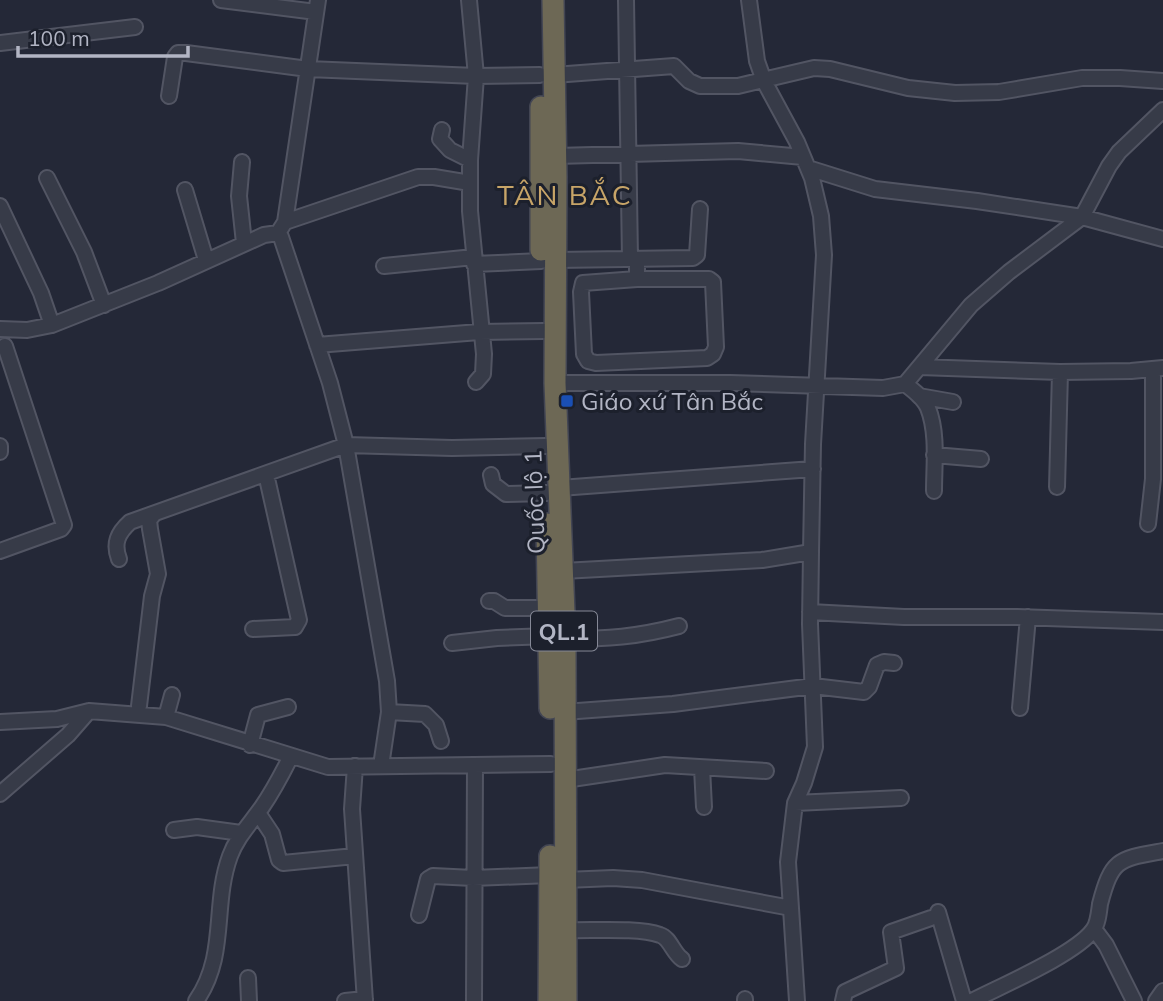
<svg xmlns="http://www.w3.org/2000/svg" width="1163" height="1001" font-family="Mulish,sans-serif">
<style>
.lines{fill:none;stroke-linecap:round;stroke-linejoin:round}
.minor-casing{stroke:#525563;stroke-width:18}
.highway-casing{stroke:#424553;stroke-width:24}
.minor{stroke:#373b48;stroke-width:14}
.highway{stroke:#6d6855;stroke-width:21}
.transit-dot{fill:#1a4fb4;stroke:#1c202c;stroke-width:2.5}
.labels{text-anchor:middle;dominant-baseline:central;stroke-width:6;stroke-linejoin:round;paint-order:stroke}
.shield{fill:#1c202c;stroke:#858896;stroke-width:2}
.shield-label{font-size:23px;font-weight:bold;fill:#b2b5c4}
.poi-label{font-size:24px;fill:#b2b5c4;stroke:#1c202c;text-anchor:start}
.street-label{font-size:24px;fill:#b2b5c4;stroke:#1c202c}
.quarter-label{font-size:28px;letter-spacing:2px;fill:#c8a568;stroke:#1c202c}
</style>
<rect width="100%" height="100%" fill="#242837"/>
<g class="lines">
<g class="minor-casing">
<path id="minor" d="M221,0L316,12
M469,0L476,76L470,160V211L484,354L483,374L476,382
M626,0L630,259
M749,0L757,61L764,81L797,142L812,178L821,216L824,255L813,444L811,552L810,624L815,747L804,783L795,803L788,862L797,1001
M0,43L135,27
M554,75L674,66L689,81L700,86H738L814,68L830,69L908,88L955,93L999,92L1082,78H1120L1163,81
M169,96L175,57L178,53H186L308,69L476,76L540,75
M442,130L440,139L450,150L470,160
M556,156L738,151L803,157
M242,162L239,196L244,243
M808,168L875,189L977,201L1082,217L1163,239
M47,178L84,252L104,305
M185,190L206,260
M0,206L41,293L52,325
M285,222L418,177H434L470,183
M278,233L285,222L318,0
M556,260L693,258L697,255L700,209
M474,264L541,261
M384,266L474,257
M637,279H709L713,282L716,347L713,354L707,358L596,363L588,361L584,354L581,292L583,283L637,279V259
M0,329L27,330L52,325L158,283L264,235L278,233L281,237L330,383L346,445L387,681L389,712L381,766
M317,345L479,332L544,331
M920,367L1060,372L1131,371L1163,368
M555,383H730L883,388L905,384L971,305L1009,272L1082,217L1109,166L1119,152L1163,110
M905,384C913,390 924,398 928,408C938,433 934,465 934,491
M919,396L953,402
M0,446V452
M934,455L981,459
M491,475L493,484L506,494L547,493
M1057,487L1060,372
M560,488L813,469
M1148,524L1153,479V369
M0,551L61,529L64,525L5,346
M119,559C113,543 118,533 130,522L346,445L452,448L546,446
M563,571L762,560L811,552
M489,601H494L505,608H549
M810,612L904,617H1017L1163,622
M253,629L295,627L299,620L266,474
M565,639C607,639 637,637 679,626
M452,643L497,638L549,636
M139,706L152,596L158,574L150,529L149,520L154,514
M1020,708L1028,617
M389,712L425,714L436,725L441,741
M564,712L673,704L813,686L864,692L869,687L877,665L884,662L894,663
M166,717L172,695
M0,722L57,719L89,711L166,717L328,767L551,764
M250,745L258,715L288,707
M355,766L352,809L365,1001
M702,768L704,807
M565,780L665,765L766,771
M0,794L68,735L89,711
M795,803L901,798
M258,813L272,834L279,860L283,863L355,856
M174,830L197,827L241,833
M565,880L613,878L642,880L791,908
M938,912L964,1001
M419,915L428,879L433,876L473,878L550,875
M1094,929L1106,945L1134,1001
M565,930C590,931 638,927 660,935C670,938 673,953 682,959
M248,978L249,1001
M745,999V1001
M196,1001C228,955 212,905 230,856C237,837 250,824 262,807C273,791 282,774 291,756
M345,1001L365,999
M474,1001L475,765
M843,1001L845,992L896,968L891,932L931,918
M972,1001C1001,986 1076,954 1093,930C1098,924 1099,912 1100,904C1112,858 1119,859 1163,851
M1156,1001L1163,991"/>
</g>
<g class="highway-casing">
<path id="highway" d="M553,0L556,177L555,383L565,639L566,1001
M541,107V250
M547,524L550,708
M549,1001L550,856"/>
</g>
<use href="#minor" class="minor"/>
<use href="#highway" class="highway"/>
</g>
<rect class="transit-dot" x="560" y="394" width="14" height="14" rx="3.5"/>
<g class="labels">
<rect class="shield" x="531" y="611.5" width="66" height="39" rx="5"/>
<g class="shield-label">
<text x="564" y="631">QL.1</text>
</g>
<g class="poi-label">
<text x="581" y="401">Giáo xứ Tân Bắc</text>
</g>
<g class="street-label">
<text transform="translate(534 502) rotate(-92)">Quốc lộ 1</text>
</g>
<g class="quarter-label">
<text x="565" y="194">TÂN BẮC</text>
</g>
</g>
<path d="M18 46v10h170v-10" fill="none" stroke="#b2b5c4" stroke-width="3.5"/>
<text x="28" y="46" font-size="21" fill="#b2b5c4" stroke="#1c202c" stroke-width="5" paint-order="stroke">100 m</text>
</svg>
